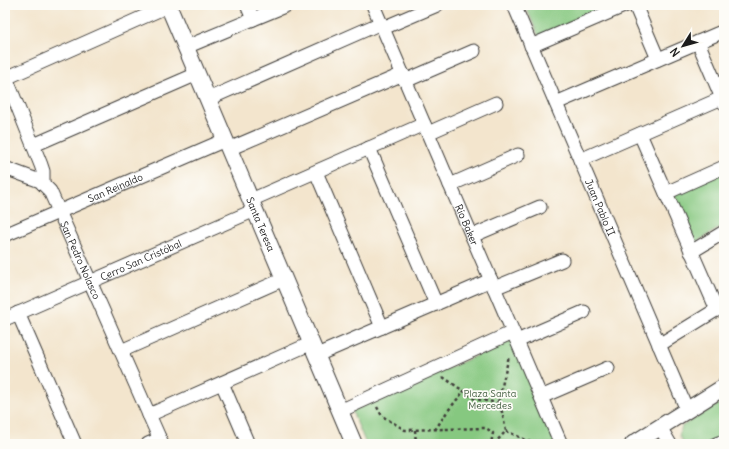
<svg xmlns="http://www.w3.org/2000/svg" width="729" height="449" font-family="Delius,sans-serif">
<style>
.green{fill:#86c880;stroke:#51724e}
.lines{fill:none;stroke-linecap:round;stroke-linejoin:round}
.minor-casing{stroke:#3c3a37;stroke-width:15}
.tertiary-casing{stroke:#3c3a37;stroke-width:18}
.path{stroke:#3c3a37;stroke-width:2.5;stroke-dasharray:3 3;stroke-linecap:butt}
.minor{stroke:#fff;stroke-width:13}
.tertiary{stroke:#fff;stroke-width:16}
.labels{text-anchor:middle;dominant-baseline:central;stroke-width:3.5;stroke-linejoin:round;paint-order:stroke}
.street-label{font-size:10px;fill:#1c1c1c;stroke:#fdfcf7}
.park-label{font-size:10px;fill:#466144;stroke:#fdfcf7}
</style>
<rect width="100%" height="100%" fill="#fdfcf7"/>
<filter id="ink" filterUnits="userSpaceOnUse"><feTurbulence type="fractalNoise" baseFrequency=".025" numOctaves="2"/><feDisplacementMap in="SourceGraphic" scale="8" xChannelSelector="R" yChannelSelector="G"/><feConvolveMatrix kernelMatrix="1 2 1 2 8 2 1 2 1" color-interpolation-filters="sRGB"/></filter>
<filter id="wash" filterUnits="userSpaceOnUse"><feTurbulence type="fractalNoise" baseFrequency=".012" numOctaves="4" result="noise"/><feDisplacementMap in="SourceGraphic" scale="16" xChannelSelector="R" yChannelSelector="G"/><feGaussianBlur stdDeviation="0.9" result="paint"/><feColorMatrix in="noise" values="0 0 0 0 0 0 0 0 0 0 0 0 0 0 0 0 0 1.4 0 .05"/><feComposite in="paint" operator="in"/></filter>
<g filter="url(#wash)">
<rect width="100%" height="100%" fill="#f3e5cd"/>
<path class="green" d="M525,5H617L540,39Z
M724,172V225L695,243L674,193Z
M514,339L557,444H366L352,411Z
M724,401V437L706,444H684L679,436L682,426Z"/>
</g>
<g filter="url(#ink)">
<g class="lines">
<g class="minor-casing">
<g id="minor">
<path d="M247,5L253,19"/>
<path id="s1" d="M373,5L561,444"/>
<path id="s2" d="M514,5L687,410"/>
<path d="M635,5L658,59"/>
<path d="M383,28L437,5"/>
<path d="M698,42L724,103"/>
<path d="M531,46L626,5"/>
<path d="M186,47L287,5"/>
<path d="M5,75L41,165L43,171V184"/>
<path d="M6,78L168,6"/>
<path d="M405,81L474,51"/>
<path d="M208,99L381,23"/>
<path d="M556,103L724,31"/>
<path d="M428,133L496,103"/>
<path d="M640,134L717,310"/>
<path d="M34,145L197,74"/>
<path d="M369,148L436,304"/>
<path d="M229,149L403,74"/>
<path d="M580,160L722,98"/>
<path id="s3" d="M5,168L40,181L50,191L162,444"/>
<path d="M316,172L382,327"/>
<path d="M450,185L518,155"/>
<path d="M666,193L724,167"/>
<path d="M251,200L424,124"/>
<path id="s4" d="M5,235L225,140"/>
<path d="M472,236L540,207"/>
<path d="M691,252L724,232"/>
<path d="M494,288L562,260"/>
<path d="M18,313L75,444"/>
<path id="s5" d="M5,319L255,210"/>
<path d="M517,341L584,312"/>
<path d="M659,345L724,305"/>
<path d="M121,351L284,279"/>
<path d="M317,355L491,280"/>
<path d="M222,383L248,444"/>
<path d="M541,397L608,368"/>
<path d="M340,411L513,332"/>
<path d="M149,415L312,343"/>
<path d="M660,427L670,444"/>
<path d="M148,444L160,439"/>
<path d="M716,444L724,441"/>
</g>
</g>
<g class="tertiary-casing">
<g id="tertiary">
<path id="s6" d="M168,5L354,444"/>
<path d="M633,444L724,387"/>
</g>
</g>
<path class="path" d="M443,377L475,399L498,403
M377,407L382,416L405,430L486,428L493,433L491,444
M415,430L416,444
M435,430L447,412L463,392
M506,431L535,444
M494,444L506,431L502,412L498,403L509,356"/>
<use href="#minor" class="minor"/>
<use href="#tertiary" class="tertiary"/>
</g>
</g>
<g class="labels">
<g class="street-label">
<text stroke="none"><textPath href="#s4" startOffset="120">San Reinaldo</textPath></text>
<text stroke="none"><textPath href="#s2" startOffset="220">Juan Pablo II</textPath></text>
<text stroke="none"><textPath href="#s6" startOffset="238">Santa Teresa</textPath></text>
<text stroke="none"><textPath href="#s1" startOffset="239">Río Baker</textPath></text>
<text stroke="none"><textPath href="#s3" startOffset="127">San Pedro Nolasco</textPath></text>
<text stroke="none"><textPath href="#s5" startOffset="148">Cerro San Cristóbal</textPath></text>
</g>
<g class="park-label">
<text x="490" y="393">Plaza Santa<tspan x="490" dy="12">Mercedes</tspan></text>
</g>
</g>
<rect width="729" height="449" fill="none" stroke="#fdfcf7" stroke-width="20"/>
<g transform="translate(683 46) rotate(233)" stroke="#fdfcf7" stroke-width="3" paint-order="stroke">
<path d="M0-3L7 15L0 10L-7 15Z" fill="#1c1c1c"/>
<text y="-6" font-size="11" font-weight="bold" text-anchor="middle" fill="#1c1c1c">N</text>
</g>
</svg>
